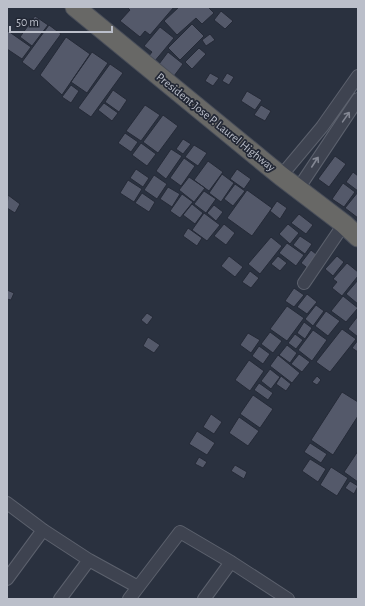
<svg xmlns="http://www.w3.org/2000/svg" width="365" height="606" font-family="'Alegreya Sans',sans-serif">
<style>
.building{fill:#54596a;stroke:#252a37}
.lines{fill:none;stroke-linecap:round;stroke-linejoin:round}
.minor-casing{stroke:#5c616d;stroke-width:14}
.trunk-casing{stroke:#494e5a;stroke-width:21}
.minor{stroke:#3e4350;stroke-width:12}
.trunk{stroke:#686866;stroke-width:19}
.oneway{stroke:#838793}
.labels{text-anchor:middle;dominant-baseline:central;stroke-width:3.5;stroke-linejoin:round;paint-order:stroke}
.street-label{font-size:12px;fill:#bbbfca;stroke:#232835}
</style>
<rect width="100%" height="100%" fill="#2a313f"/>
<path class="building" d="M127,7H174L150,35L145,31L140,37L120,21L130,10Z
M179,7H208L214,13L202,24L196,18L177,35L164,21Z
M221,11L233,21L225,29L214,20Z
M35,16L48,25L32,46L20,37Z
M192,24L204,36L180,60L168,48Z
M49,25L61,34L34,71L22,62Z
M160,27L174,38L154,62L148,57L152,52L144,46Z
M8,31L31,47L22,59L7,49V32Z
M210,34L215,40L206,46L202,40Z
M66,37L90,54L62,95L40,75Z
M199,48L206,54L192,69L185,62Z
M92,52L108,63L87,93L71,82Z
M168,52L183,64L174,76L159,64Z
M110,64L123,73L91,117L78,108Z
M210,73L219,78L213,86L205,81Z
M227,73L234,77L229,85L222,81Z
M71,85L79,91L71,103L62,97Z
M113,90L127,100L119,112L105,102Z
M247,91L262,100L255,110L241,101Z
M104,103L118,113L112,121L98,110Z
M145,105L160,115L141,141L126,131Z
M261,105L271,111L265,121L254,115Z
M163,115L178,126L158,153L143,142Z
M125,133L138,142L131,152L118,143Z
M183,139L191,144L183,154L176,149Z
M141,143L156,154L147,166L132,155Z
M194,145L207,153L198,166L185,157Z
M171,149L182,156L166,179L156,171Z
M335,156L346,164L329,187L318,179Z
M184,158L195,166L181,186L170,178Z
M208,161L223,172L209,191L194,180Z
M136,169L149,178L143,187L130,178Z
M237,169L251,179L244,189L230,179Z
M353,172L358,176V191L346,182Z
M222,174L234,183L221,202L209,193Z
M154,175L167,184L157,199L144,190Z
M189,177L205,188L194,202L179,190Z
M128,180L142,189L134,202L120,193Z
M343,183L355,192L344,207L332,199Z
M235,184L245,191L233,206L224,199Z
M168,187L180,194L172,207L160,199Z
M247,190L272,208L252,236L227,218Z
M204,191L216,199L206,213L194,204Z
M358,192V218L345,208Z
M142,193L155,202L149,212L135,203Z
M182,194L193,202L180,218L170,211Z
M8,195L20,204L15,213L7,208Z
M277,201L287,208L280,219L270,211Z
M192,204L203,213L195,224L183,215Z
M214,205L223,212L216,221L207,213Z
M204,213L220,225L207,241L192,230Z
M299,214L313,225L306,234L291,223Z
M224,224L235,233L226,245L214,236Z
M288,224L299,233L290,244L279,234Z
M188,228L202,238L197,246L183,236Z
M300,236L312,244L305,254L293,245Z
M271,237L282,246L260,274L248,264Z
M287,243L304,255L296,266L279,253Z
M311,250L321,258L311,271L301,263Z
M229,256L243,267L235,277L221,266Z
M278,256L287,263L280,271L271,264Z
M337,256L344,262L333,276L325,269Z
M347,263L358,272V276L342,296L332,288L337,282L333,279Z
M250,271L259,278L251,288L242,282Z
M358,280V304L346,294Z
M294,288L304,295L294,307L285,301Z
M7,290L14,293L11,300L7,299Z
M307,294L317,302L307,314L297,307Z
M343,296L358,308L346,322L331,311Z
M316,305L324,311L313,326L305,319Z
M287,306L304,318L287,341L270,329Z
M326,311L340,321L328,336L315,326Z
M147,313L153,317L147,325L141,320Z
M358,316V337L348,329Z
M304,322L312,328L305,339L297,333Z
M342,329L356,339L330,372L316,362Z
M313,330L327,340L312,361L298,350Z
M270,332L282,341L273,353L261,344Z
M248,333L260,340L251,353L240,345Z
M295,334L303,340L296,349L288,343Z
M148,337L160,345L154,353L143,346Z
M358,340V352L352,348Z
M287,345L297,353L290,363L279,355Z
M259,346L270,354L263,364L252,356Z
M299,354L310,362L302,372L291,364Z
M278,355L300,373L292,383L270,366Z
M249,360L264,371L250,391L235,380Z
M270,369L280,377L271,389L261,381Z
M281,376L291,384L286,391L276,384Z
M317,376L321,380L317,385L312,382Z
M259,383L273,393L268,400L254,390Z
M342,392L358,402V416L333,455L311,440Z
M253,395L273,409L260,428L240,414Z
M211,414L222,422L214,434L203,427Z
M239,417L259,431L248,446L229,433Z
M197,431L215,443L207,455L189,444Z
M310,443L327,454L321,463L304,452Z
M358,451V482L344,472Z
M199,457L207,462L203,468L195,464Z
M310,459L326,469L318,482L302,471Z
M235,465L247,472L244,479L231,471Z
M331,467L348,478L337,496L320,485Z
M350,481L358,486L354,494L345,488Z"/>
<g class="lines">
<g class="minor-casing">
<path id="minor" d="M281,176L322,127L358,76
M298,189L358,99
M304,283L344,224
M7,503L43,530L89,560L138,587
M7,579L43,530
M60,599L89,560
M129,599L180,532L231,562L288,599
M204,599L231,562"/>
</g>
<g class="trunk-casing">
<path id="trunk" d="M75,7L281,176L344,224L358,237"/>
</g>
<use href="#minor" class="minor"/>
<use href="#trunk" class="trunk"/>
</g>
<defs><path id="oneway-shaft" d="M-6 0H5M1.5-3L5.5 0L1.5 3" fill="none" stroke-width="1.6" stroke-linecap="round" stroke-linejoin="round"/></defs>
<g class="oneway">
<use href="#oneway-shaft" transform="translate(346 117) rotate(-55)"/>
<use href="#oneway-shaft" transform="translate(315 162) rotate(-57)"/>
</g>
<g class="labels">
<g class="street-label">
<text transform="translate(216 122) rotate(39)">President Jose P. Laurel Highway</text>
</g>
</g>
<rect width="365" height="606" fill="none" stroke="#bbbfca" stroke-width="16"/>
<path d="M10 26v6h102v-6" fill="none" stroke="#bbbfca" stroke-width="2"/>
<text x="16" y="26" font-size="12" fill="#bbbfca" stroke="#232835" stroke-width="3" paint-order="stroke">50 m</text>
</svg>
